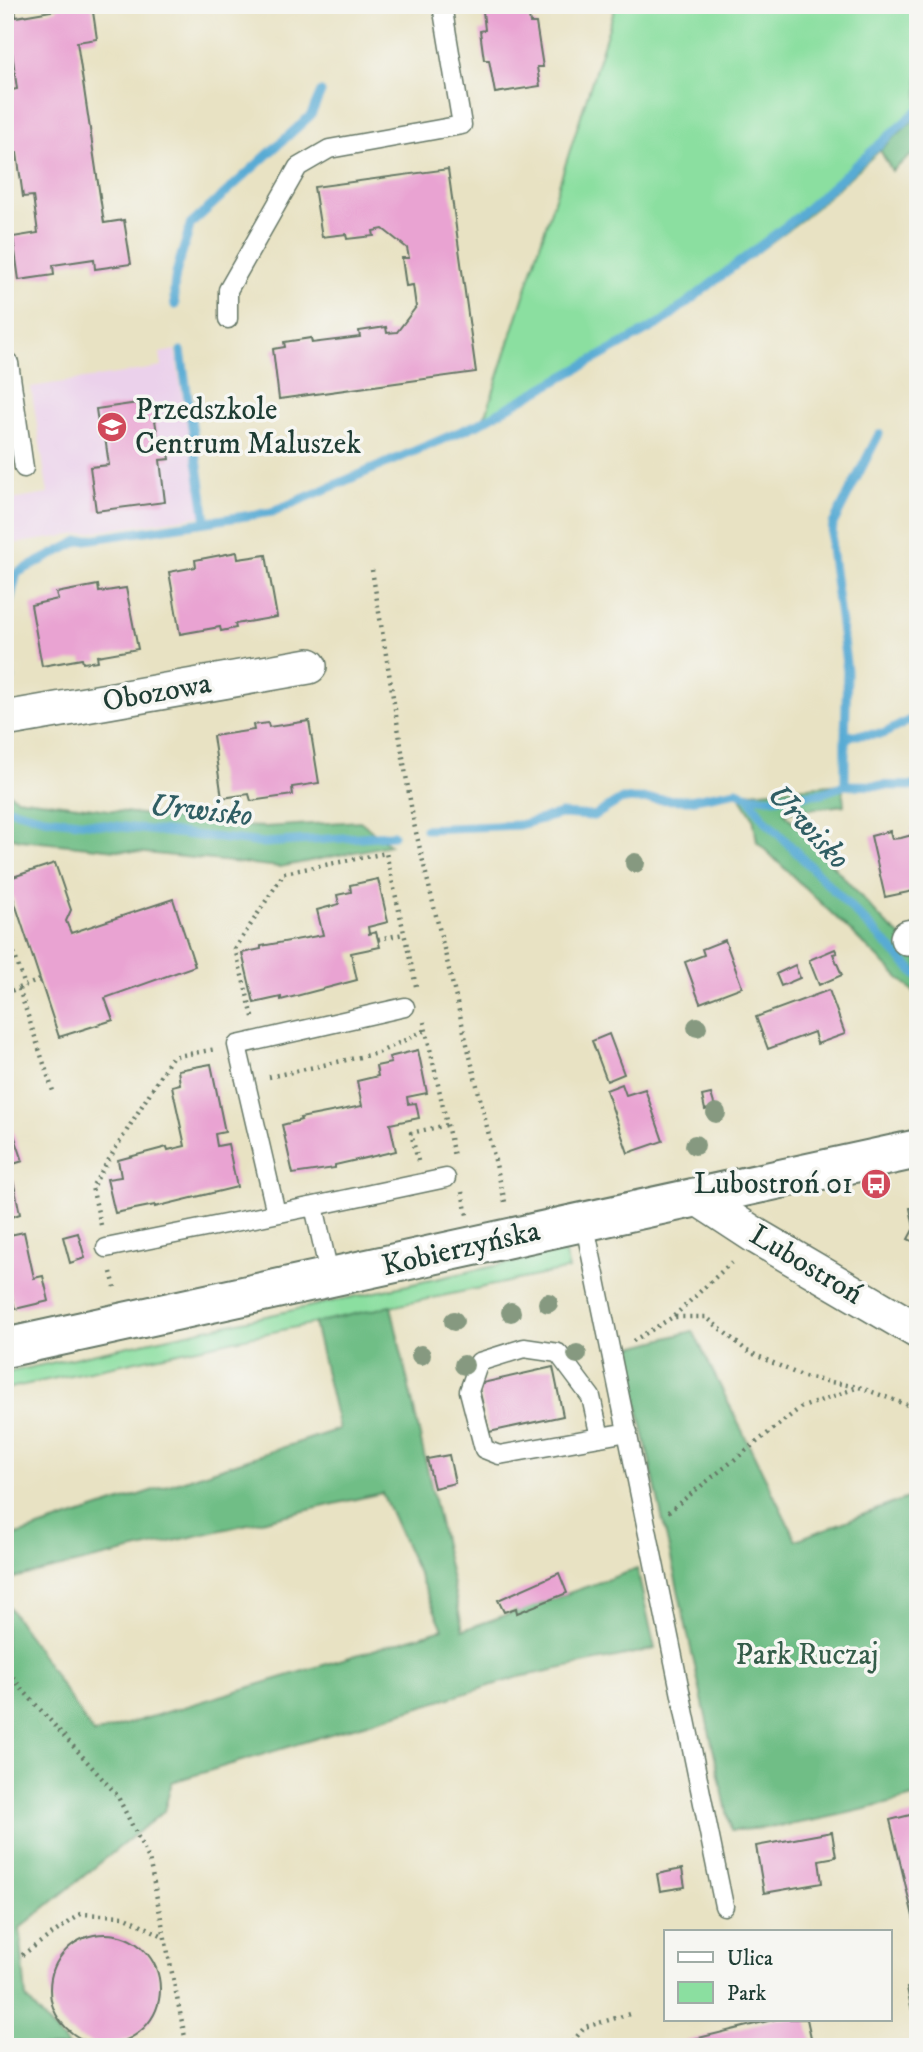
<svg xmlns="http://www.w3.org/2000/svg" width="923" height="2052" font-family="'IM FELL DW Pica',serif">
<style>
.built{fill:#ebd1eb}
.green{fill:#8bdfa0;stroke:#558e6a;stroke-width:2}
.forest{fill:#70be86;stroke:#487e5d;stroke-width:2}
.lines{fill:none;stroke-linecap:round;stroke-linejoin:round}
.stream{stroke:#58abd4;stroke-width:9}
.building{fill:#e9a3d2}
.lane-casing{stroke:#657766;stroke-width:21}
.street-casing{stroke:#657766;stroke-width:38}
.secondary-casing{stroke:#657766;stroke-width:42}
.path{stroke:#657766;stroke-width:4.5;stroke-dasharray:2 5;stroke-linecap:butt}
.lane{stroke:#fff;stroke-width:18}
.street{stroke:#fff;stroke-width:35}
.secondary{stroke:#fff;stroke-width:38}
.tree{fill:#869980}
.labels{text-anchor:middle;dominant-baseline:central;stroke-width:7;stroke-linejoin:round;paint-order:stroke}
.poi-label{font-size:30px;fill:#1f3d34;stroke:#f6f6f2;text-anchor:start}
.street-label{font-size:30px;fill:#1f3d34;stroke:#f6f6f2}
.park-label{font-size:30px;fill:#355d4a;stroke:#f6f6f2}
.water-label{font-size:32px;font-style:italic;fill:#305e64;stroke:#f6f6f2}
</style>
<rect width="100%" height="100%" fill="#f6f6f2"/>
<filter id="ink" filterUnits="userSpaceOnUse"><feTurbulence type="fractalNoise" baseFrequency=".0143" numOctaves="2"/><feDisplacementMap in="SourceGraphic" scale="14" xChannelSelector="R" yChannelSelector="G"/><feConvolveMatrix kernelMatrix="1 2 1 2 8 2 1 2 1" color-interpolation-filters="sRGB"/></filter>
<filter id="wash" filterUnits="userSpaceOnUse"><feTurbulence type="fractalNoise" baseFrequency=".00686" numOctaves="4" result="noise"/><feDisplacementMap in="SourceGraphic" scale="28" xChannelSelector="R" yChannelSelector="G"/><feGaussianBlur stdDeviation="1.57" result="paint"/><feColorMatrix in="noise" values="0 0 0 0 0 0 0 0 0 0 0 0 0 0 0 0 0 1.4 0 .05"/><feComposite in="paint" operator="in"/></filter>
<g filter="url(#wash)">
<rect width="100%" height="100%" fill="#e8e2c3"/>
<path class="built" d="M175,350L201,516L5,545V466L11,500L48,494L31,387L162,367L160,353Z"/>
<path class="green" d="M616,5H918V116L804,218L662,323L478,425L487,412Z
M564,1251L569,1269L5,1389V1373Z"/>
<path class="forest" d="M918,116V150L892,171L880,150Z
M842,784L844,805L784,812L884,922L918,951V996L757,842L753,817L738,793Z
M5,790L16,798L233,826L265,827L360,821L390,845L280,867L21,840L5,836Z
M391,1306L463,1630L637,1569L655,1649L519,1677L172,1782L164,1811L20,1928L26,1998L69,2047H5V1601L94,1734L443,1629L382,1493L5,1580V1539L339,1429L314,1323Z
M693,1331L796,1540L918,1494V1796C857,1811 793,1829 731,1830L625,1349Z"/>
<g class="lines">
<path class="stream" d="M175,305C170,275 184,254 190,225L311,115L321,92
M181,351L206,521
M5,621L17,573L79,541L272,512L478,424L662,322L800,215L918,110
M5,637L11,679
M845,740L847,671L831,548L833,524L879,434
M845,785V740L852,735L883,734L918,716
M748,796L773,798L822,793L845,785L918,786
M5,808L44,818L263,843L393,835
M426,829L519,825L561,814L594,816L622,799L690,800L737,791L748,796L764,819L918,976"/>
</g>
<g id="blocks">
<path class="building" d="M57,5H92L97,39L77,42L104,223L124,220L131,264L95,269L94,259L53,265L54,275L19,280L13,237L38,233L33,196L23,197L17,153L5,154V137L14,136L7,91L17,89L12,52L5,53V9L15,7L16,17L57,10Z
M268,5H293V7L270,11Z
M527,5L530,23H536L543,67H537L540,86L495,93L489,60H484L480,31L485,30L483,11Z
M448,169L476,372L279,399L273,349L285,347L284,342L311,338L312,343L360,337L359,331L386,327L387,333L397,332L416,307L413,285L406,286L402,258H409L407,248L383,229L373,231L374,236L347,239L346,234L322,237L314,187Z
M152,401L158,439L167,438L170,459L160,460L165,502L96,511L90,467L109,465L105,437H100L96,409Z
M237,552L238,559L266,555L277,617L235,624L236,628L221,631L220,627L180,634L169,572L196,567L195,560Z
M98,585L99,592L126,588L138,649L97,656L98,661L83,663L82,659L42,666L31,605L58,599L56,593Z
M309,721L319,783L292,787L293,795L251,801L249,794L222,798L213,736L254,730L253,725L268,723L269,727Z
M918,826V890L885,897L871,836L890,831L892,839L901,838L912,835L911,828Z
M55,863L71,910L66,921L71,933L173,899L195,966L105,998L113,1020L59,1037L7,879Z
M378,879L388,922L368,927L369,934L376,932L380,947L351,953L357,980L281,1000V997L254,1003L242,953L261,949V946L323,935L317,910L339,904L337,895L351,892L350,885Z
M725,940L742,987L700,1003L685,962L704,955L702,949Z
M835,949L837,953L833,954L842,975L819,985L809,960Z
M795,965L800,978L781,986L776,974Z
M829,990L845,1034L817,1044L814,1032L768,1049L756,1017Z
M609,1034L624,1074L607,1081L592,1041Z
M418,1050L427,1093L407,1097L408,1104L416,1103L419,1118L390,1124L396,1151L335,1165V1168L293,1174L282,1125L301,1120L300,1118L362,1106L357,1081L378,1076L376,1066L391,1063L389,1057Z
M211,1064L225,1132L215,1134L217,1146L228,1144L237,1187L155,1207V1205L115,1213L107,1179L121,1177L118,1160L167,1147L168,1150L185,1146L172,1086L180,1084L178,1070Z
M622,1084L626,1095L645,1089L663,1141L628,1153L606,1090Z
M711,1094L715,1107L705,1110L702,1096Z
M5,1108L23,1161L10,1165L20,1214L5,1219Z
M918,1207V1244L908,1239L914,1228L910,1208Z
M24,1232L34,1278L43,1276L49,1301L15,1309L5,1271V1236Z
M78,1233L85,1258L70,1263L63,1237Z
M553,1367L563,1416L489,1432L478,1384Z
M449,1455L455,1483L434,1488L427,1459Z
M559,1573L567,1593L517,1613L516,1608L504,1612L498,1600Z
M918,1813V1933H917L890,1820Z
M832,1832L836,1857L819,1860L822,1883L764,1893L756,1846Z
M682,1869L685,1887L660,1891L657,1874Z
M50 1989a55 55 0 1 1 110 0a55 55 0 1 1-110 0Z
M918,1985V2034H917L907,1988Z
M776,2019H807L813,2047H662Z"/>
</g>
</g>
<g filter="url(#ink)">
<use href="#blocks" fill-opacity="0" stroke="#657766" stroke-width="2"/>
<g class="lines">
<g class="lane-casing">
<path id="lane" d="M228,319V290L298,167L329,149L462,125L442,5
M9,363L24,468
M276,1213L237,1045L405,1007
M584,1221L724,1906
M106,1248L314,1206
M330,1278L314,1206L446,1178
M600,1437L591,1397L558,1353L524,1348L479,1362L469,1391L484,1449L499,1455L628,1432"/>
</g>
<g class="street-casing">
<path id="street" d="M5,719L309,666
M908,938L918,936
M695,1196L756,1236L918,1331"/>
</g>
<g class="secondary-casing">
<path id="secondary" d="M5,1348L918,1149"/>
</g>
<path class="path" d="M372,570L414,824L506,1206
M5,926L25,986
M378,939L404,934
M19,989L53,1091
M5,993L40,980
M253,1017L235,949L284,873L386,853L416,986
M424,1022L454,1156
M269,1077L378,1053L426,1030
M418,1161L411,1133L447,1125
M462,1192L467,1215
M101,1225L92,1187L172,1057L216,1049
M111,1272L115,1287
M674,1316L734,1260
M633,1341L673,1317H706L747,1351L804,1377L858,1387
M668,1512L800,1408L859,1387L918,1409
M5,1666L21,1688L117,1795L149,1859L187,2047
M22,1955L81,1914L124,1916L163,1936
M568,2047L585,2027L633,2013"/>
<use href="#lane" class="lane"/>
<use href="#street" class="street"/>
<use href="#secondary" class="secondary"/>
</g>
<g class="tree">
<circle cx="635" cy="863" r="10"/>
<circle cx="697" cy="1027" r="10"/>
<circle cx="716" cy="1113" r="10"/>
<circle cx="695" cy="1145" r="10"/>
<circle cx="548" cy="1303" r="10"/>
<circle cx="511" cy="1312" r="10"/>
<circle cx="454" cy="1321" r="10"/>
<circle cx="577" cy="1354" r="10"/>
<circle cx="421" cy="1355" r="10"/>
<circle cx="464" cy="1365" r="10"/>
</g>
</g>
<defs>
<g id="school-disc" transform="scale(1.575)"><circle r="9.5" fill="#d1495b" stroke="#f6f6f2"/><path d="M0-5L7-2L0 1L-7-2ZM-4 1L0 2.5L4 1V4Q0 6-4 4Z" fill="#fff"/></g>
<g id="bus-disc" transform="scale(1.575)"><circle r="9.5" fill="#d1495b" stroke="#f6f6f2"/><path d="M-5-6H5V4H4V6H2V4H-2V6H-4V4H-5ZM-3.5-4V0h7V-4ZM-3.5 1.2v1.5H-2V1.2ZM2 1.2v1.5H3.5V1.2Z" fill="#fff"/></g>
</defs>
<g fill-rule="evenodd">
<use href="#school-disc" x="112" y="427"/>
<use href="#bus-disc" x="876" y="1184"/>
</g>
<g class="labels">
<g class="poi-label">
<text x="135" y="410">Przedszkole<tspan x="135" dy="34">Centrum Maluszek</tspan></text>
<text x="853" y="1184" text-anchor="end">Lubostroń 01</text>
</g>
<g class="street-label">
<text transform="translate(157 693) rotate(-10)">Obozowa</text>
<text transform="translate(461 1249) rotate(-13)">Kobierzyńska</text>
<text transform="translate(806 1265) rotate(31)">Lubostroń</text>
</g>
<g class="park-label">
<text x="807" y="1655">Park Ruczaj</text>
</g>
<g class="water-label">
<text transform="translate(201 811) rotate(6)">Urwisko</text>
<text transform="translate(808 827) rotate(47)">Urwisko</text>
</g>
</g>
<rect width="923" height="2052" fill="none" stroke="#f6f6f2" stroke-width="28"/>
<rect x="664" y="1930" width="228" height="91" fill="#f6f6f2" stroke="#a0aca6" stroke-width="2"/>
<rect x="678" y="1952" width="35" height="10" fill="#ffffff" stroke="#a0aca6" stroke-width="2"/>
<text x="727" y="1965" font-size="21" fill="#1f3d34">Ulica</text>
<rect x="678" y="1982" width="35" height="21" fill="#8bdfa0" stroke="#a0aca6" stroke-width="2"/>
<text x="727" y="2000" font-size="21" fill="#1f3d34">Park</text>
</svg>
